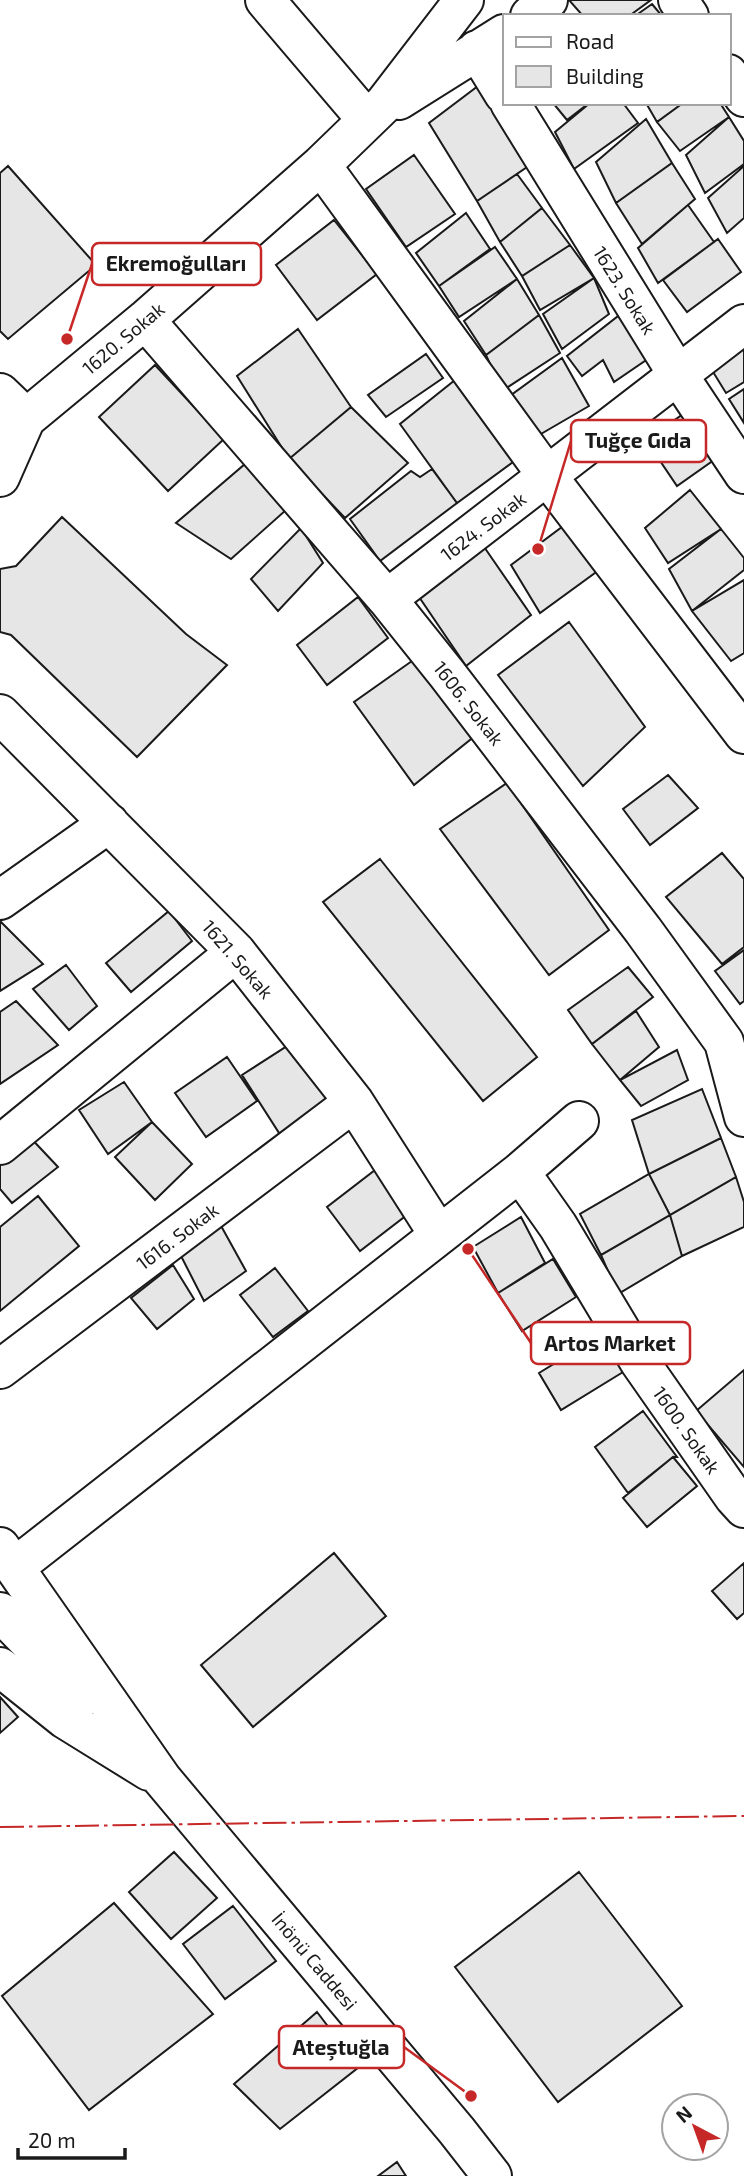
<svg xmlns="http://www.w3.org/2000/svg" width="744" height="2176" font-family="'Exo 2',sans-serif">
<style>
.building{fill:#e6e6e6;stroke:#1a1a1a;stroke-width:2}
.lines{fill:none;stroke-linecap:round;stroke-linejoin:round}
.minor-casing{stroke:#1a1a1a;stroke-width:42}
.major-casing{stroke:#1a1a1a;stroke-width:42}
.minor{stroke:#fff;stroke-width:38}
.major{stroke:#fff;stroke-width:38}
.power{stroke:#c62828;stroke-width:2;stroke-dasharray:24 5 3.5 5;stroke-linecap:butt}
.labels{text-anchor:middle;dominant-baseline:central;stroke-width:5;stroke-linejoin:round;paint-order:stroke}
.street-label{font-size:19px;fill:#1a1a1a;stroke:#fff}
.leader{fill:none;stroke:#c62828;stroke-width:2.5}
.callout-dot{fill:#c62828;stroke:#fff;stroke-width:2.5}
.callout{fill:#fff;stroke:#c62828;stroke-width:2.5}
.callout-label{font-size:21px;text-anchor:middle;font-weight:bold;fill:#1a1a1a}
</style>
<rect width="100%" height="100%" fill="#fff"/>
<path class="building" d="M569,0H651L629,16H583Z
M652,4L662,16H635Z
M482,83L533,163L477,201L429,123Z
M553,103H589L567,120Z
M590,103H623L638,123L574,169L555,132Z
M646,103H683L657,122Z
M683,103H720L729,117L680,151L657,122Z
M729,117L744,141V164L705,193L686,155Z
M646,119L672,163L616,203L596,162Z
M414,155L455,214L406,247L366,189Z
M672,163L695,199L642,244L616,203Z
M8,166L96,265L8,339L0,331V173Z
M744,166V218L727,233L708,198Z
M517,174L542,208L500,242L477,201Z
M688,205L714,242L658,283L638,248Z
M542,208L570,245L522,276L500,242Z
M466,213L490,249L439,286L416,253Z
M334,220L377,274L317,320L276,265Z
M718,239L741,272L687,312L663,280Z
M570,245L594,278L540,310L522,276Z
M495,247L517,279L459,317L439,286Z
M594,278L609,314L562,349L543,314Z
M517,279L539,315L486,355L464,321Z
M622,313L655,354L614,382L603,360L582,376L567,356Z
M539,315L560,353L502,391L486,355Z
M298,329L351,407L289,459L237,376Z
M744,339V382L726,393L710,367Z
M426,354L443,378L386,417L368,395Z
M562,358L589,406L534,438L507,398Z
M155,365L224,439L168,491L99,417Z
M460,376L513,462L457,503L400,424Z
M744,389V423L729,399Z
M351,407L408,463L345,518L289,459Z
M689,410L721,455L677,486L646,440Z
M245,464L286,510L231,559L176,523Z
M432,469L457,503L380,561L350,519L411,471L420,477Z
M690,490L721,529L668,563L645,528Z
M62,517L186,634L227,665L137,757L11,635L0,632V569L16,566Z
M566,524L599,570L540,613L511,565Z
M301,528L323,563L278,611L251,579Z
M721,529L744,558V570L692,611L669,569Z
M480,541L531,615L466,666L415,591Z
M744,580V653L731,661L692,611Z
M358,597L388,638L327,685L297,645Z
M569,622L645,727L583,786L498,675Z
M419,656L481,731L414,785L354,702Z
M668,775L698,808L650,845L623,809Z
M507,783L609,930L549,975L440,829Z
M722,853L744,879V947L722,964L666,897Z
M380,859L537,1057L483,1101L323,902Z
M169,911L192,941L131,992L106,963Z
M0,921L43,964L0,991Z
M744,950V1001L740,1004L715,971Z
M66,965L97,1006L69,1030L33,989Z
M628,967L653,997L592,1044L568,1010Z
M16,1001L58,1045L0,1084V1012Z
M636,1011L659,1047L620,1080L592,1044Z
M295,1041L334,1102L281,1136L242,1075Z
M677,1050L688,1080L641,1106L620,1080Z
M227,1057L257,1101L206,1137L175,1093Z
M124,1082L152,1122L108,1154L79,1110Z
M702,1089L721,1138L649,1174L632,1120Z
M152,1122L192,1164L155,1200L115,1157Z
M26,1133L58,1167L12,1203L0,1189V1157Z
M721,1138L736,1177L670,1215L649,1174Z
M379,1167L412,1211L360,1251L327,1207Z
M649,1174L670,1215L601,1255L580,1214Z
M736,1177L744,1202V1227L682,1256L670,1215Z
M38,1196L79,1246L0,1311V1227Z
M670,1215L682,1256L618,1294L601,1255Z
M521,1217L545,1263L498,1293L473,1247Z
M220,1224L246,1271L204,1301L180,1254Z
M553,1259L576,1297L522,1331L498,1293Z
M173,1265L194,1299L157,1329L131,1298Z
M275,1268L308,1311L273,1337L240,1295Z
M606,1332L628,1369L561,1410L539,1373Z
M744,1370V1467L696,1411Z
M643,1411L677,1457H673L628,1493L595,1447Z
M673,1457L697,1486L647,1527L623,1498Z
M334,1553L386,1616L253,1727L201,1665Z
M744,1563V1613L737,1619L712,1591Z
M0,1697L18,1717L0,1733Z
M174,1852L217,1898L171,1939L129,1892Z
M579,1872L682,2006L558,2102L455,1967Z
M114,1903L213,2014L89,2110L2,1996Z
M233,1906L276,1961L225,1999L183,1944Z
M317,2012L359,2067L280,2129L234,2084Z
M397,2162L406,2176H378Z"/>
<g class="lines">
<g class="minor-casing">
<path id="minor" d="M265,0L367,120
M678,0L689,16
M530,16L548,0
M477,50L504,94
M728,74L744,97
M399,100L504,34
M510,103L678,375L744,474
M321,165L548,477L744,734
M145,320L387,599L447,674L643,930L724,1042L744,1117
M0,393L26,418L0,477
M0,440L145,320L321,165L384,104L464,0
M387,599L744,324
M0,714L236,952L354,1102L439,1235
M0,900L109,823
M0,1145L236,952
M520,1172L558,1226L639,1361L734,1497L744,1508
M0,1369L354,1102
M15,1567L520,1172L579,1121"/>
</g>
<g class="major-casing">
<path id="major" d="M0,1547L162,1779L457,2131L492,2176
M0,1612L83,1697
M0,1667L65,1719L149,1771"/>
</g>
<use href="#minor" class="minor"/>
<use href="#major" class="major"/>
<path class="power" d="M0,1827L744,1816"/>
</g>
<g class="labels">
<g class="street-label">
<text transform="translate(625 290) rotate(58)">1623. Sokak</text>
<text transform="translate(123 338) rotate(-40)">1620. Sokak</text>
<text transform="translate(483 526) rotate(-37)">1624. Sokak</text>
<text transform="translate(469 703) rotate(52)">1606. Sokak</text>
<text transform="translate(238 959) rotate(49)">1621. Sokak</text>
<text transform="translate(177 1236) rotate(-37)">1616. Sokak</text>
<text transform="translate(687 1430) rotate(55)">1600. Sokak</text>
<text transform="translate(315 1961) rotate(50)">İnönü Caddesi</text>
</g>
</g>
<path class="leader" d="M67 339L92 264M538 549L571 441M468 1249L531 1343M471 2096L404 2047"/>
<g class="callout-dot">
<circle cx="67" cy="339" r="7"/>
<circle cx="538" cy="549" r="7"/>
<circle cx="468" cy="1249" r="7"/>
<circle cx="471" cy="2096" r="7"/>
</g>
<g class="callout">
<rect x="92" y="243" width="169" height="42" rx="7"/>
<rect x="571" y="420" width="135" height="42" rx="7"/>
<rect x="531" y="1322" width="159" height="42" rx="7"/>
<rect x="279" y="2026" width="125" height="42" rx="7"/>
</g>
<g class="callout-label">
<text x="176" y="271">Ekremoğulları</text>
<text x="638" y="448">Tuğçe Gıda</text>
<text x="610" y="1351">Artos Market</text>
<text x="341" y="2055">Ateştuğla</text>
</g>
<rect x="503" y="14" width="228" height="91" fill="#ffffff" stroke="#a3a3a3" stroke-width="2"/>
<rect x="516" y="37" width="35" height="10" fill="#ffffff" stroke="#a3a3a3" stroke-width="2"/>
<text x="566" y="49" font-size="21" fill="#1a1a1a">Road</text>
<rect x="516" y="66" width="35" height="21" fill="#e6e6e6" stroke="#a3a3a3" stroke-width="2"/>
<text x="566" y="84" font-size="21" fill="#1a1a1a">Building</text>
<g transform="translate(695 2127) rotate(319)"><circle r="33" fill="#ffffff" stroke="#a3a3a3" stroke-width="2"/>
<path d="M0-5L12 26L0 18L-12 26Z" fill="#c62828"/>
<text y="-10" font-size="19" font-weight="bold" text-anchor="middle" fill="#1a1a1a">N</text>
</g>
<path d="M18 2148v10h107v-10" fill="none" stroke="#1a1a1a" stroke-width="3.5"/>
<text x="28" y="2148" font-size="21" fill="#1a1a1a" stroke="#ffffff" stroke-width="5" paint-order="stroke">20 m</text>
</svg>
